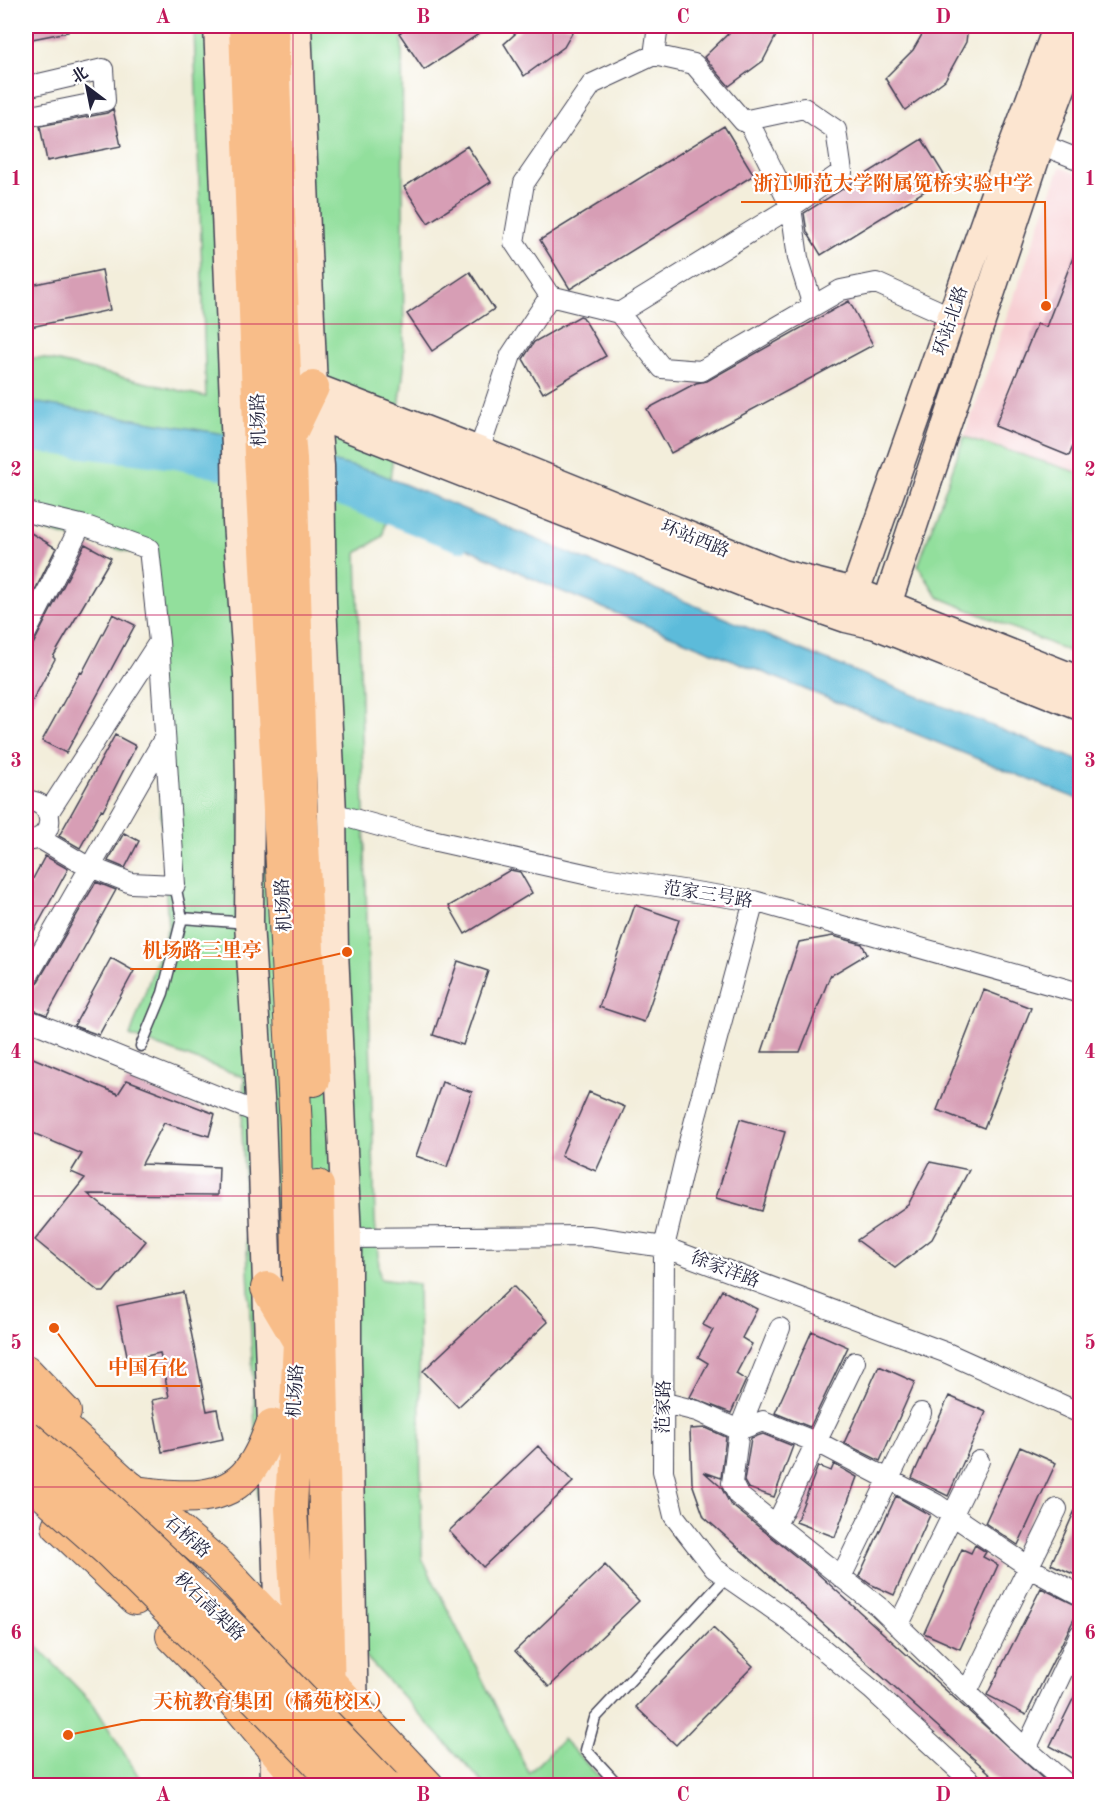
<svg xmlns="http://www.w3.org/2000/svg" width="1106" height="1811" font-family="'Old Standard TT','Noto Serif SC',serif">
<style>
.built{fill:#f7cfd3}
.green{fill:#92df9c;stroke:#5a806c;stroke-width:1.5}
.water{fill:#5bbbda;stroke:#3e6e8a;stroke-width:1.5}
.lines{fill:none;stroke-linecap:round;stroke-linejoin:round}
.canal{stroke:#5bbbda;stroke-width:18}
.building{fill:#d79eb5}
.service-casing{stroke:#414153;stroke-width:13}
.minor-casing{stroke:#414153;stroke-width:22}
.secondary-casing{stroke:#414153;stroke-width:31}
.primary-casing{stroke:#414153;stroke-width:34}
.trunk-casing{stroke:#414153;stroke-width:35}
.service{stroke:#fff;stroke-width:10}
.minor{stroke:#fff;stroke-width:20}
.secondary{stroke:#fce5d0;stroke-width:28}
.primary{stroke:#f8bd89;stroke-width:32}
.trunk{stroke:#f8bd89;stroke-width:33}
.trunk-bridge-casing{stroke:#414153;stroke-width:35;stroke-linecap:butt}
.trunk-bridge{stroke:#f8bd89;stroke-width:33}
.grid{fill:none;stroke:#c2185b;stroke-width:1.5;stroke-opacity:0.55}
.labels{text-anchor:middle;dominant-baseline:central;stroke-width:4.5;stroke-linejoin:round;paint-order:stroke}
.street-label{font-size:18px;fill:#22223b;stroke:#fff}
.leader{fill:none;stroke:#e8590c;stroke-width:2}
.callout-dot{fill:#e8590c;stroke:#fff;stroke-width:2}
.callout-label{font-size:20px;text-anchor:middle;font-weight:bold;fill:#e8590c;stroke:#fff;stroke-width:4.5;stroke-linejoin:round;paint-order:stroke}
.neatline{fill:none;stroke:#c2185b;stroke-width:2}
.grid-label{font-size:20px;text-anchor:middle;font-weight:bold;fill:#c2185b}
</style>
<rect width="100%" height="100%" fill="#fff"/>
<filter id="ink" filterUnits="userSpaceOnUse"><feTurbulence type="fractalNoise" baseFrequency=".0167" numOctaves="2"/><feDisplacementMap in="SourceGraphic" scale="12" xChannelSelector="R" yChannelSelector="G"/><feConvolveMatrix kernelMatrix="1 2 1 2 8 2 1 2 1" color-interpolation-filters="sRGB"/></filter>
<filter id="wash" filterUnits="userSpaceOnUse"><feTurbulence type="fractalNoise" baseFrequency=".008" numOctaves="4" result="noise"/><feDisplacementMap in="SourceGraphic" scale="24" xChannelSelector="R" yChannelSelector="G"/><feGaussianBlur stdDeviation="1.35" result="paint"/><feColorMatrix in="noise" values="0 0 0 0 0 0 0 0 0 0 0 0 0 0 0 0 0 1.4 0 .05"/><feComposite in="paint" operator="in"/></filter>
<g filter="url(#wash)">
<rect width="100%" height="100%" fill="#f3eedb"/>
<path class="built" d="M1060,167L1080,175V656L938,597L918,566Z"/>
<path class="green" d="M194,26H402L404,368L383,536L357,553L375,1220L380,1279L418,1284L422,1558L529,1773L563,1739L607,1785H485L260,1543L242,1131L244,1077L130,1036L168,927L145,556L26,526V358H42L206,397Z
M964,437L1080,473V656L938,597L918,566Z
M26,1635L94,1705L144,1785H26Z"/>
<path class="water" d="M26,401L224,434L375,472L799,649L1080,761V800L551,587L342,490L26,435Z"/>
<g class="lines">
<path class="canal" d="M26,442L176,460L246,476
M311,491L347,499L460,543"/>
</g>
<g id="blocks">
<path class="building" d="M26,26H67L68,32L27,40Z
M411,26H491L424,70L399,33Z
M524,26H576L564,47L524,76L504,44Z
M734,26H781L763,61L729,86L704,57L731,31Z
M927,26H968L966,42L945,80L905,110L885,78L913,50Z
M113,109L121,146L47,161L40,126L107,113Z
M724,126L754,175L570,289L540,240Z
M922,139L946,178L821,255L807,232L804,213Z
M467,146L491,182L428,223L404,187Z
M1079,242L1080,429L1069,456L995,426L1037,324L1046,327Z
M102,270L110,310L26,328V286Z
M470,272L494,309L432,351L407,314Z
M849,301L873,345L671,453L647,409L696,383L707,381Z
M580,316L583,317L606,356L543,393L523,359L534,342Z
M26,530L56,548L26,608Z
M85,544L111,558L53,657L55,659L26,713V658Z
M113,614L135,625L66,753L42,741L80,672L82,673Z
M115,735L136,746L103,811L101,810L80,848L59,836Z
M124,833L139,841L125,868L108,861Z
M45,856L68,869L26,946V892Z
M510,870L520,872L532,893L465,934L449,906Z
M96,882L116,890L47,1015L26,1007V1000L31,990L36,985Z
M635,905L679,920L644,1022L599,1007Z
M833,936L862,944L867,954L830,976L800,1052H762L799,942Z
M111,958L134,971L99,1035L74,1026Z
M458,961L488,971L463,1045L433,1035Z
M984,990L1031,1008L984,1128L937,1110Z
M26,1055L118,1094L127,1080L215,1114L209,1136L164,1123L142,1164L219,1167L218,1195L88,1194L146,1241L104,1292H99L35,1240L85,1178L71,1172L82,1154L26,1130Z
M442,1082L472,1092L447,1167L416,1156Z
M589,1092L625,1107L596,1171L561,1156Z
M740,1119L785,1132L762,1211L716,1198Z
M930,1162L969,1170L932,1239L895,1268L857,1240L908,1205Z
M513,1286L548,1322L458,1407L423,1371Z
M722,1290L757,1309L742,1338L752,1344L736,1374L746,1380L731,1413L690,1397L708,1363L698,1357L713,1330L703,1325Z
M183,1292L207,1411L217,1409L223,1439L162,1452L152,1400L169,1397L160,1353L128,1360L117,1306Z
M812,1331L848,1347L810,1427L775,1413Z
M879,1366L915,1382L880,1461L844,1443Z
M949,1396L986,1412L948,1496L912,1478Z
M706,1428L726,1437L721,1478L704,1472L721,1487L730,1504L817,1573L1050,1785H1003L704,1517L692,1483L690,1429Z
M763,1434L793,1446L774,1497L748,1488L744,1481L751,1438Z
M538,1446L573,1482L483,1567L449,1531Z
M1020,1447L1056,1463L1018,1545L985,1523Z
M834,1464L857,1477L835,1537L796,1522L818,1466L831,1471Z
M896,1496L930,1515L894,1595L870,1584L859,1576Z
M1080,1499V1577L1051,1564Z
M975,1545L986,1552L983,1557L998,1565L960,1649L924,1633L962,1549L971,1553Z
M605,1565L639,1601L549,1687L515,1651Z
M1041,1588L1080,1607L1026,1715L987,1695Z
M713,1628L753,1666L676,1745L636,1707Z
M1080,1685V1762L1050,1746Z"/>
</g>
</g>
<g filter="url(#ink)">
<use href="#blocks" fill-opacity="0" stroke="#414153" stroke-width="1.5"/>
<g class="lines">
<g class="service-casing">
<path id="service" d="M182,918L248,923
M141,1046L163,993L182,918L175,885
M619,1786L586,1750L595,1718L727,1577"/>
</g>
<g class="minor-casing">
<path id="minor" d="M654,55L658,26
M26,87L103,69L105,101L26,117
M748,120L791,207L798,258L813,306
M1040,144L1080,160
M619,313L791,207L842,172L836,130L804,108L743,121L694,64L654,55L592,84L524,183L514,242L550,296L619,313L662,368L701,371L841,290L876,283L952,317
M479,451L511,355L550,296
M26,512L89,527L149,549L159,642L175,885L131,883L83,864L39,838
M26,633L81,525
M26,801C58,800 56,843 26,840
M48,813L159,642
M332,813L423,838L598,877L754,901L1080,993
M754,901L688,1146L664,1247L663,1471L674,1516L714,1568L783,1616L871,1689L976,1786
M26,979L165,737
M26,1019L261,1114
M347,1238L589,1236L664,1247L947,1353L1080,1413
M780,1328L739,1430L732,1483L738,1495L879,1607L1016,1740L1069,1786
M665,1403L697,1411L739,1430L763,1421L823,1445L936,1504L1035,1571L1080,1595
M776,1525L855,1362
M841,1577L921,1413
M898,1626L979,1461
M967,1692L1057,1509
M1026,1749L1080,1634"/>
</g>
<g class="secondary-casing">
<path id="secondary" d="M218,26L236,447L237,522L248,674L250,783L249,923L261,1114L272,1425L279,1627L276,1690
M297,26L313,387L320,466L322,603L332,813L334,951L347,1238V1361L354,1723
M313,387L479,451L782,574L855,592L1080,681
M316,415L745,583L846,618L876,625L1080,706
M848,611L996,191L1058,26
M879,621L887,604L1040,144L1080,38
M274,1737L275,1786"/>
</g>
<g class="primary-casing">
<path id="primary" d="M245,26L260,455L296,1128L299,1342L291,1508L299,1648L304,1786
M272,26L286,401L291,459L301,799L314,1080
M289,437L313,387
M318,1186L330,1745
M267,1288L299,1342
M26,1371L65,1412
M112,1476L134,1492L220,1566L428,1786
M131,1488L134,1492C172,1496 222,1506 249,1471C260,1457 266,1441 272,1425
M58,1526L135,1599
M172,1636L224,1689L305,1786"/>
</g>
<g class="trunk-casing">
<path id="trunk" d="M26,1394L134,1492"/>
</g>
<use href="#service" class="service"/>
<use href="#minor" class="minor"/>
<use href="#secondary" class="secondary"/>
<use href="#primary" class="primary"/>
<use href="#trunk" class="trunk"/>
<g class="trunk-bridge-casing">
<path id="trunk-bridge" d="M26,1436C153,1544 269,1665 385,1786
M26,1478L108,1550L215,1656L341,1786"/>
</g>
<use href="#trunk-bridge" class="trunk-bridge"/>
</g>
</g>
<path class="grid" d="M293,26V1786M553,26V1786M813,26V1786M26,324H1080M26,615H1080M26,906H1080M26,1196H1080M26,1487H1080"/>
<g class="labels">
<g class="street-label">
<text transform="translate(951 321) rotate(-71)">环站北路</text>
<text transform="translate(259 420) rotate(-92)">机场路</text>
<text transform="translate(695 539) rotate(22)">环站西路</text>
<text transform="translate(708 895) rotate(9)">范家三号路</text>
<text transform="translate(284 905) rotate(-93)">机场路</text>
<text transform="translate(725 1270) rotate(21)">徐家洋路</text>
<text transform="translate(296 1391) rotate(-87)">机场路</text>
<text transform="translate(664 1407) rotate(-89)">范家路</text>
<text transform="translate(187 1537) rotate(41)">石桥路</text>
<text transform="translate(209 1607) rotate(44)">秋石高架路</text>
</g>
</g>
<path class="leader" d="M1046 306L1045 202H741M347 952L274 969H130M54 1328L96 1386H200M68 1735L141 1720H405"/>
<g class="callout-dot">
<circle cx="1046" cy="306" r="6"/>
<circle cx="347" cy="952" r="6"/>
<circle cx="54" cy="1328" r="6"/>
<circle cx="68" cy="1735" r="6"/>
</g>
<g class="callout-label">
<text x="893" y="190">浙江师范大学附属笕桥实验中学</text>
<text x="202" y="957">机场路三里亭</text>
<text x="148" y="1374">中国石化</text>
<text x="273" y="1708">天杭教育集团（橘苑校区）</text>
</g>
<rect width="1106" height="1811" fill="none" stroke="#fff" stroke-width="66"/>
<g transform="translate(87 87) rotate(328)" stroke="#ffffff" stroke-width="4.5" paint-order="stroke">
<path d="M0-4.5L10 22L0 15L-10 22Z" fill="#22223b"/>
<text y="-9" font-size="16" font-weight="bold" text-anchor="middle" fill="#22223b">北</text>
</g>
<rect x="33" y="33" width="1040" height="1745" class="neatline"/>
<g class="grid-label">
<text x="163" y="23">A</text>
<text x="423" y="23">B</text>
<text x="683" y="23">C</text>
<text x="943" y="23">D</text>
<text x="16" y="185">1</text>
<text x="1090" y="185">1</text>
<text x="16" y="476">2</text>
<text x="1090" y="476">2</text>
<text x="16" y="767">3</text>
<text x="1090" y="767">3</text>
<text x="16" y="1058">4</text>
<text x="1090" y="1058">4</text>
<text x="16" y="1349">5</text>
<text x="1090" y="1349">5</text>
<text x="16" y="1639">6</text>
<text x="1090" y="1639">6</text>
<text x="163" y="1801">A</text>
<text x="423" y="1801">B</text>
<text x="683" y="1801">C</text>
<text x="943" y="1801">D</text>
</g>
</svg>
